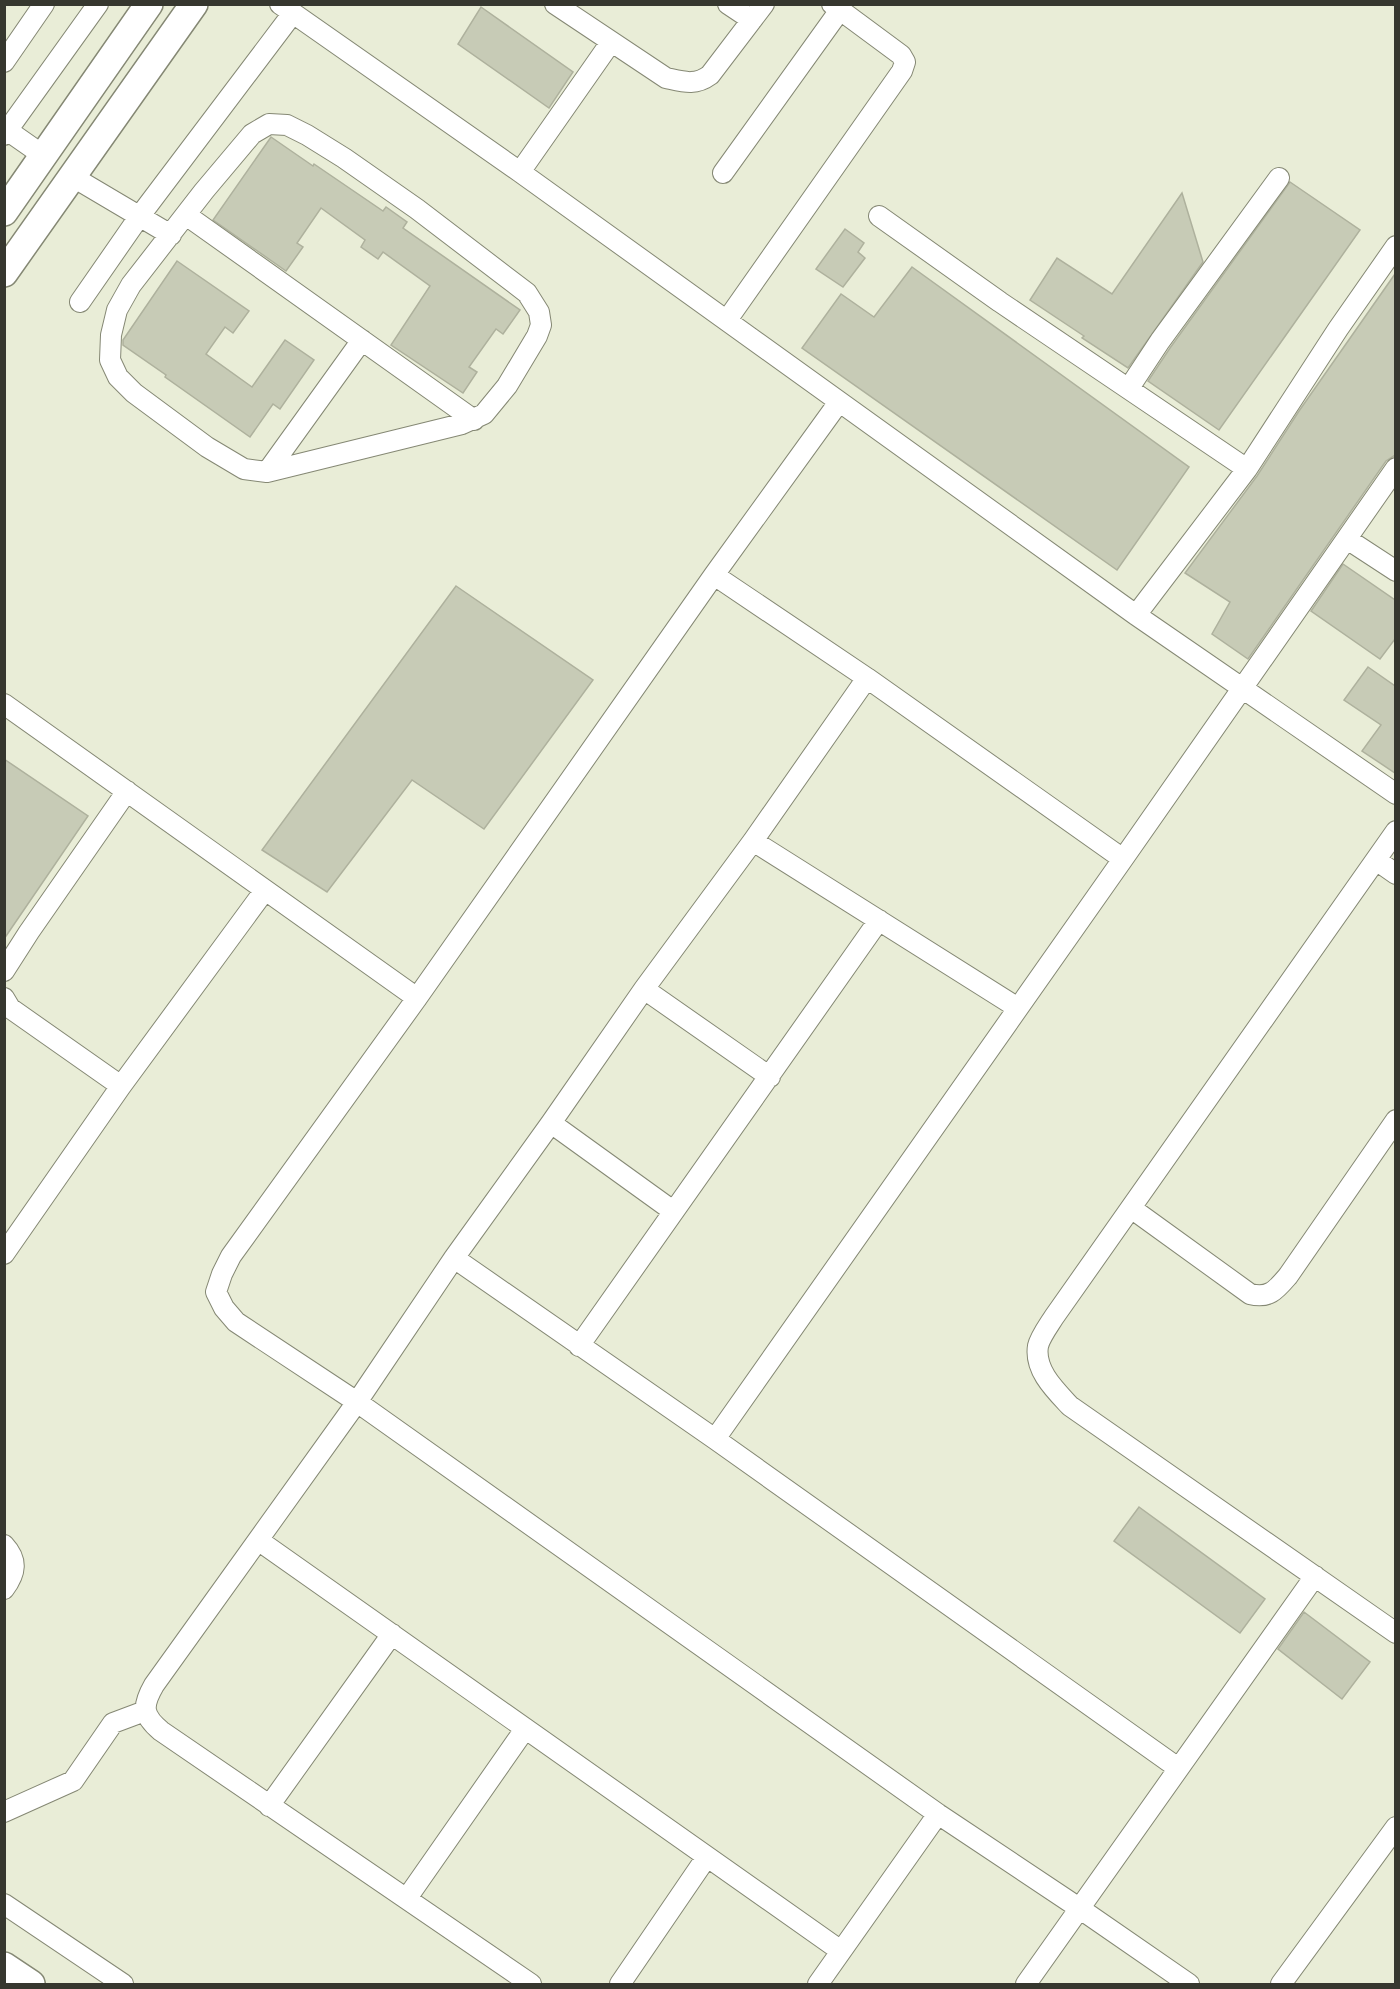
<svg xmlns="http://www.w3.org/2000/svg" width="1400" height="1989" font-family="'Open Sans',sans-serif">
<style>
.building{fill:#c7cbb6;stroke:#aeb19d;stroke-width:1.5}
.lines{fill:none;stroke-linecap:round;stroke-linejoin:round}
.street-casing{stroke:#858874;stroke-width:22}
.secondary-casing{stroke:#858874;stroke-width:30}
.street{stroke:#fff;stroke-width:20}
.secondary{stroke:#fff;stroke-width:27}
</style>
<rect width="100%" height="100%" fill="#e9edd7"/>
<path class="building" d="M481,7L573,72L549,108L458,44Z
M271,137L313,166L314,164L383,211L386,207L407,222L403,228L520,310L503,334L496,329L469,367L477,372L463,393L391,345L430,286L383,252L378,259L361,247L365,240L321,208L297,243L303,247L286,271L213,220Z
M1290,182L1360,230L1219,430L1148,381L1170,348Z
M1182,193L1203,262L1128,368L1082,338L1084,336L1030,300L1057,258L1112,294Z
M845,229L864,243L858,252L865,258L843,287L816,269Z
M177,261L249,311L233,333L225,327L206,354L252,387L285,340L314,360L280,409L273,404L250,437L165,377L166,375L123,345V340Z
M912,267L1189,467L1117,570L802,348L841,294L874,317Z
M1395,274V455L1386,461L1248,659L1212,634L1230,602L1185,573L1257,476L1299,411Z
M1343,564L1395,600V639L1380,659L1311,611Z
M456,586L593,680L484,829L412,780L327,892L262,850Z
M1368,667L1395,686V773L1362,751L1381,725L1344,700Z
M4,759L88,816L4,939Z
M1139,1507L1265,1599L1240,1633L1114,1541Z
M1304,1612L1370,1662L1342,1699L1278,1649Z"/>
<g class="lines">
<g class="street-casing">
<path id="street" d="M280,4L520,172L1136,615L1396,794
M555,4L666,78C684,82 695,86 710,75L764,4
M728,4L752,20
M4,62L44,4
M269,124L287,125L307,135L344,158L417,209L527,293L539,312L541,325L537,336L507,386L484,414L462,424L267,472L244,469L207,447L134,393L118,377L110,360L111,335L117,310L131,285L204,191L252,134Z
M4,128L44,156
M4,135L98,4
M520,172L611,42
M723,173L840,10
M73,177L171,235
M186,215L474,420
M879,216L1000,302L1247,469
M80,302L139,217L293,13
M727,320L902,71L905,62L901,55L832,4
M1129,388L1160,341L1279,178
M839,402L714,575L417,998L231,1256L222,1274L216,1292L224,1308L236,1322L357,1402L938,1814L1079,1908L1189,1984
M267,472L362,340
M1347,539L1396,571
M714,575L867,678L1123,859
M1136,615L1247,469L1338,329L1396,246
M4,704L417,998
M1396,831L1054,1317C1049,1325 1040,1337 1038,1346C1034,1370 1055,1390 1070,1406L1396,1633
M753,841L1018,1008
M1376,860L1396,874
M4,971L29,932L127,791
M644,989L770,1077
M4,998L10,1008L121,1086
M551,1123L673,1211
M1131,1208L1250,1294C1269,1299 1276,1290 1288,1276L1396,1120
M4,1254L121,1086L265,890
M454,1258L715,1439L1178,1768
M579,1346L879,920
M715,1439L1123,859L1396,468
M258,1540L841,1951
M4,1545C18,1560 16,1573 4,1589
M269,1806L392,1634
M4,1812L73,1781L113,1723L145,1711
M407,1898L525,1729
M4,1904L123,1984
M531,1984L161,1731C142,1715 142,1706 154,1685L357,1402L454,1258L551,1123L644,989L753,841L867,678
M620,1984L706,1858
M818,1984L938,1814
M1026,1984L1315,1576
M1281,1984L1396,1827"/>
</g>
<g class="secondary-casing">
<path id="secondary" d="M4,212L149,4
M4,273L194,4
M4,1966L31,1984"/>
</g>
<use href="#street" class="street"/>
<use href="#secondary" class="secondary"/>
</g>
<rect width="1400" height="1989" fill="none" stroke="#36372f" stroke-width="12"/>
</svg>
